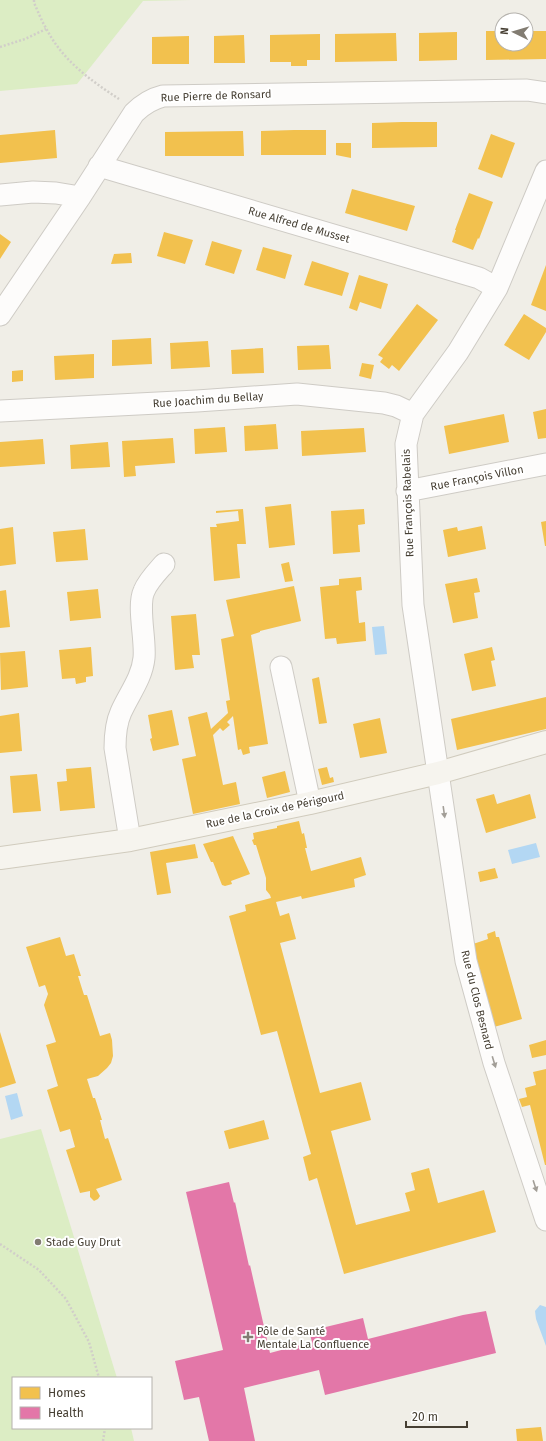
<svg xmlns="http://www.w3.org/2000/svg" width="546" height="1441" font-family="'Fira Sans',sans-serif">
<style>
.green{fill:#dcedc4}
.water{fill:#b3d7f3}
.homes{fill:#f2c14e}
.health{fill:#e377a8}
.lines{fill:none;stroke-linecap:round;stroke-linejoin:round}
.street-casing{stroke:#cecbc5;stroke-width:23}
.secondary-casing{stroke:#d0cbbd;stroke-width:24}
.path{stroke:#d1cec9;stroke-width:2.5;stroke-dasharray:2 2;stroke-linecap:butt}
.street{stroke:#fdfcfb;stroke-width:21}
.secondary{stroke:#f6f4ee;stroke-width:22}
.oneway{fill:#a29e97}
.poi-dot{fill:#827c72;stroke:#fff;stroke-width:1.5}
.labels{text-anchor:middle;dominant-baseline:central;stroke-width:4;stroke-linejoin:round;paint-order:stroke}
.street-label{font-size:11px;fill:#463f33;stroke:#fff}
.poi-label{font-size:11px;fill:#463f33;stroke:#fff;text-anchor:start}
</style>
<rect width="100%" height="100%" fill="#f0eee7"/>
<path class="green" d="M0,0H191L143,1L77,84L0,91Z
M41,1129L117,1378H13V1428H131L134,1441H0V1139Z"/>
<path class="water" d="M384,626L387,654L375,655L372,627Z
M536,843L540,857L512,864L508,850Z
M17,1093L23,1116L11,1120L5,1096Z
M540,1305L546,1307V1346L536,1319L535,1311Z"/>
<path class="homes" d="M486,31H502V44H526V31H546V59L486,60Z
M457,32V60L419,61V33Z
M396,33L397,61L335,62V34Z
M320,34V60H307V66H291V62H270V35Z
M244,35L245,63H214V36Z
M189,36V64H152V37Z
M402,122H437V147L372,148V123Z
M55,130L57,158L0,163V135Z
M294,130H326V155H261V131Z
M243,131L244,156H165V132Z
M491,134L515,143L502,178L478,169Z
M336,143H351V158L336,155Z
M352,189L415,206L407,231L345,213Z
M469,193L493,202L479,239L478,238L473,250L452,242L456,230H455Z
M164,232L193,240L185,264L157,256Z
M0,234L11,242L0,259Z
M212,241L242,250L234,274L205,265Z
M263,247L292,255L285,279L256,270Z
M131,253L132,263L111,264L114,254Z
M312,261L349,273L342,296L304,285Z
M546,265V311L531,305Z
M359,275L388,284L381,309L360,302L357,311L349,308Z
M417,304L438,320L399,371L392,365L389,369L380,362L383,358L378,355Z
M524,314L546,328V332L529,360L504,345Z
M151,338L152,364L112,366V340Z
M208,341L210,367L171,369L170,343Z
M329,345L331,369L298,370L297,346Z
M263,348L264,373L232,374L231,350Z
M94,354V378L55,380L54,356Z
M362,363L374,365L371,379L359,376Z
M23,370V381L12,382V371Z
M546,409V438L538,439L533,412Z
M504,414L509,442L449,454L444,426Z
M276,424L278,449L245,451L244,426Z
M225,427L227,452L195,454L194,429Z
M364,428L366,452L302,456L301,431Z
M173,438L175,463L135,466L136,476L124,477L122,441Z
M43,439L45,464L0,467V442Z
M108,442L110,467L71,469L70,445Z
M291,504L295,545L269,548L265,507Z
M243,509L246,544H237L240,578L214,581L210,527H217L216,524L239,521L238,511L216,513V511Z
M364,509L365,524L358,525L360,552L333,554L331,511Z
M546,521V546H545L541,522Z
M482,526L486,549L448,557L443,530L457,527L458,531Z
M13,527L16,564L0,566V529Z
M85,529L88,560L56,562L53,532Z
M289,562L293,581L285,582L281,564Z
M361,577L362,590L356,591L359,623L365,622L366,641L337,644L336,638L325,639L320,587L339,585V579Z
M477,578L480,592L474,593L478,618L453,623L445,584Z
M294,586L301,621L260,631V632L251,635L268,744L249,747L250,753L243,755L241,749L238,750L233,716L227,722L230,725L223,731L220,728L213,735L223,785L236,782L240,804L193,814L182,759L196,756L188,717L207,712L211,729L228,713L226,701L230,700L221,639L234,636L226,600Z
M98,589L101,618L70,621L67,592Z
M6,590L10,627L0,628V591Z
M196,614L200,655H192L194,668L175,670L171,616Z
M91,647L93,676L86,677V682L76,684L75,678L62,679L59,650Z
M492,647L495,660L491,661L496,686L472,691L464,654Z
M25,651L28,687L1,690L0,653Z
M319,677L327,723L319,724L312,679Z
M546,697V729L457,750L451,719Z
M172,710L179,745L153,751L150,739L152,738L148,715Z
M19,713L22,751L0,753V716Z
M380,718L387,753L360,758L353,724Z
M91,767L95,808L60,811L57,782L67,781L66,769Z
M327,767L330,778L333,777L334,782L322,785L318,769Z
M285,771L290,792L267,798L262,777Z
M37,774L41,811L13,813L10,776Z
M494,794L497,804L530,794L536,818L486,833L476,799Z
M299,821L302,834L304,833L307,848H305L311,871L361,857L366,875L354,879L355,887L302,899L301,896L276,902L280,916L289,913L296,939L280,943L320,1093L361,1082L371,1120L331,1131L356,1225L410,1211L405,1193L415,1190L411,1173L429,1168L438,1203L484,1190L496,1232L344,1274L317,1178L309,1181L303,1157L311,1154L277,1031L261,1035L229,916L246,911L245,905L271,898L270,895L266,890V878L256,845H254L252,840L254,839L253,833L277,828V826Z
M233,836L250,874L231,881L232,884L225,886L222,885L213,862H211L203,844Z
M195,844L198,858L166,863L171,893L157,895L150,852Z
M495,868L498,878L480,882L478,872Z
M495,931L496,937H499L522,1019L494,1027L473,944L488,939L487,934Z
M60,937L66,956L74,954L81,976H78L84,995H87L100,1036L110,1033L112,1040L113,1056L111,1063L107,1068L98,1076L87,1079L93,1098H95L102,1120H100L105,1139L108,1138L122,1180L96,1189L100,1196L98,1199L94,1201L90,1197V1191L80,1193L66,1150L75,1147L70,1129L60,1132L47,1090L58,1086L46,1045L56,1042L44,1005L48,994L45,985L39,987L26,947Z
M0,1032L16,1083L0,1088Z
M546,1040V1055L532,1058L529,1045Z
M546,1069V1165H545L530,1105L522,1107L519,1099L527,1097L525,1088L536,1085L533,1072Z
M264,1120L269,1139L229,1149L224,1131Z
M541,1427L543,1441H517L516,1429Z"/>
<path class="health" d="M229,1182L234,1203L235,1202L249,1266L250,1265L270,1353L285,1349L283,1342L294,1340L296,1346L312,1342L309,1331L363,1318L368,1339L463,1315L486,1311L496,1353L325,1395L319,1370L244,1388L255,1441H209L199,1397L184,1400L175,1361L223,1350L186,1192Z"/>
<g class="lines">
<g class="street-casing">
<path id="street" d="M99,166L479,278L497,288
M546,171L497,288L458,352L413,414L406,444L413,605L466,961L494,1063L546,1220
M0,195L33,192L56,193L80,197
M0,315L80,197L134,113C143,104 151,99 163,96L527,90L546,93
M0,411L197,401L297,394L384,403L396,406L413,414
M407,491L546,464
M281,667L310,803
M130,840L115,748C115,736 116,723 121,712C129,694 142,678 144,658C146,640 137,606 144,591C148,581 157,572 164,564"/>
</g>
<g class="secondary-casing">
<path id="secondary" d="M0,858L130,840L310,803L438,773L546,742"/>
</g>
<path class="path" d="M34,0V3C38,11 41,20 46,28C62,60 90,80 119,99
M0,47L25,39L46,29
M0,1244L39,1270L66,1299L89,1342L99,1378
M103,1441L105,1428"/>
<use href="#street" class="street"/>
<use href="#secondary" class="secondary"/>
</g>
<defs><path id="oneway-solid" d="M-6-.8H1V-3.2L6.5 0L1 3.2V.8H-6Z"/></defs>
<g class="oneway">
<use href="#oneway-solid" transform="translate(444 812) rotate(82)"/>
<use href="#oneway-solid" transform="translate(494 1062) rotate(73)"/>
<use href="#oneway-solid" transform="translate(535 1186) rotate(72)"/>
</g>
<g class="poi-dot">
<circle cx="38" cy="1242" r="4"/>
<path d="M246 1331h4v4h4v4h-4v4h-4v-4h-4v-4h4z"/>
</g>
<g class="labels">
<g class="street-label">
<text transform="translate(216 96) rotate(-2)">Rue Pierre de Ronsard</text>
<text transform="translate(299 225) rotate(16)">Rue Alfred de Musset</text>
<text transform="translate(208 400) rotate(-4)">Rue Joachim du Bellay</text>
<text transform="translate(477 478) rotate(-11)">Rue François Villon</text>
<text transform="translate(408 503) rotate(-92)">Rue François Rabelais</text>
<text transform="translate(275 810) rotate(-12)">Rue de la Croix de Périgourd</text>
<text transform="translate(477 1000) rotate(76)">Rue du Clos Besnard</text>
</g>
<g class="poi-label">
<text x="46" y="1242">Stade Guy Drut</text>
<text x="257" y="1331">Pôle de Santé<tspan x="257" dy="13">Mentale La Confluence</tspan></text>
</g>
</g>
<rect x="12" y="1377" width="140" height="52" fill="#ffffff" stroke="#b5b2ad"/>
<rect x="20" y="1387" width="20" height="12" fill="#f2c14e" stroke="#b5b2ad"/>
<text x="48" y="1397" font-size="12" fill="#463f33">Homes</text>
<rect x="20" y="1407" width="20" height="12" fill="#e377a8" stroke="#b5b2ad"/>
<text x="48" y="1417" font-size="12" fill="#463f33">Health</text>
<g transform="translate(514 32) rotate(275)"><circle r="19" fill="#ffffff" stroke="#b5b2ad"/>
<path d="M0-3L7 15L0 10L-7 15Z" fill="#827c72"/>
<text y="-6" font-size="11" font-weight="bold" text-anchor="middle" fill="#463f33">N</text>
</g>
<path d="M406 1421v6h61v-6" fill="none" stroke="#463f33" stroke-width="2"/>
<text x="412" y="1421" font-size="12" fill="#463f33" stroke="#ffffff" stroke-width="3" paint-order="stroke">20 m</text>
</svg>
